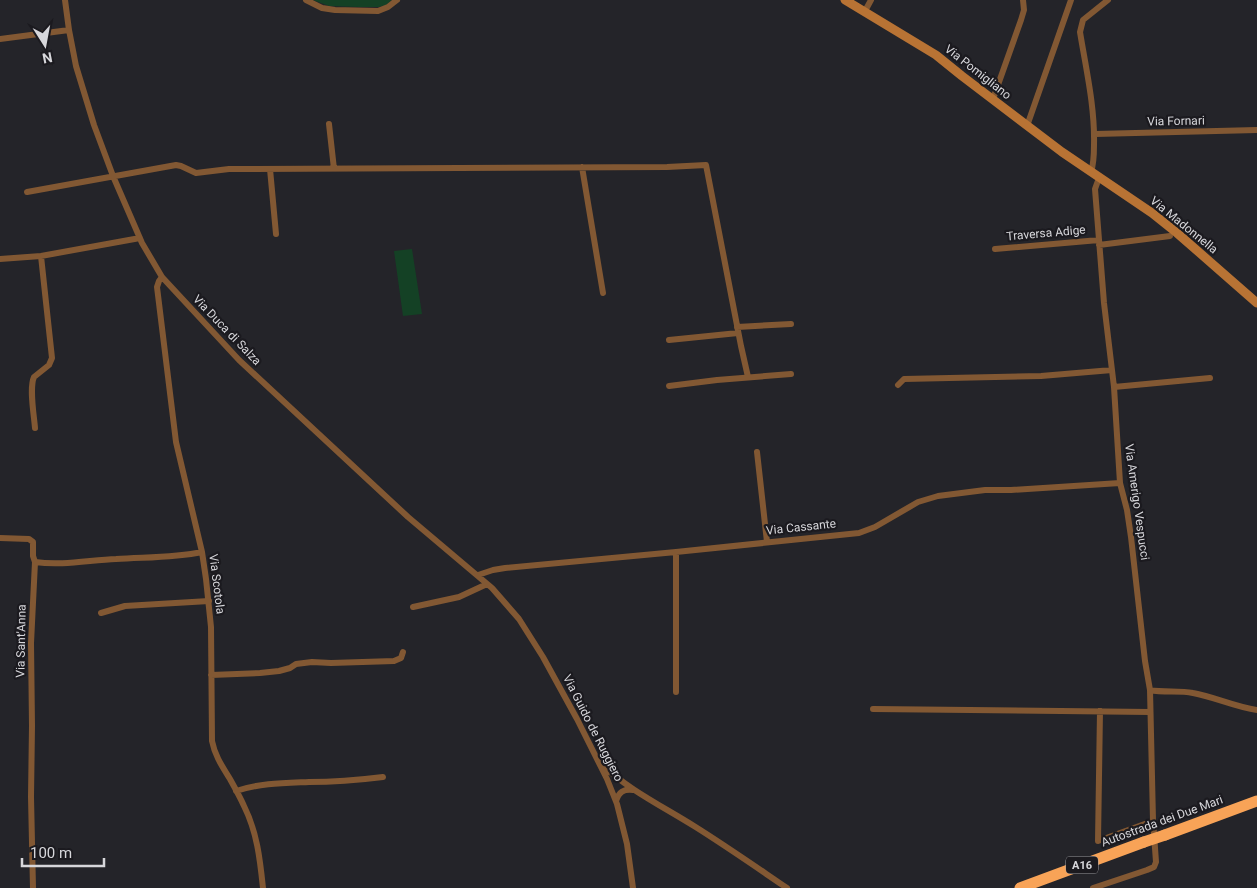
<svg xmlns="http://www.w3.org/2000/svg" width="1257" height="888" font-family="Roboto,sans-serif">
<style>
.green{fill:#144125}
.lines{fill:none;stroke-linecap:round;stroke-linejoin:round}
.street{stroke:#825833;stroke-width:6}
.secondary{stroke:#b87334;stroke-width:9}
.highway{stroke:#f8a357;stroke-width:11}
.highway-bridge{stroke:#f8a357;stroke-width:11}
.labels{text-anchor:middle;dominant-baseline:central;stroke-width:4.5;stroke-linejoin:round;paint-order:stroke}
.shield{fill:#1b1a1f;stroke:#9f9ea3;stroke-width:1}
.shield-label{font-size:11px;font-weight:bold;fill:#d7d7db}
.street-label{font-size:12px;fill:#d7d7db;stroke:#1b1a1f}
</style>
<rect width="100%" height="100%" fill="#242429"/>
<path class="green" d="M313,0H392L386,5L379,7H358L329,6Z
M412,249L422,314L403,316L394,251Z"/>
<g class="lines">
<path class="street" d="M65,0L69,30L76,66L94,125L113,176L142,243L162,277L239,360L408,517L492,588L519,619L543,657L577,719L607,779L617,804L627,844L633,888
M306,0L322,8L335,10L378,11L388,7L397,0
M865,11L871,0
M0,39L69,30
M993,99L1021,20L1024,10L1023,0
M329,124L334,169
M1027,126L1071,0
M1095,134L1257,130
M582,167L603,293
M270,169L276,234
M1091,172C1094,163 1094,154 1094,145C1095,107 1086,69 1080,32L1083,20L1108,0
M1099,178L1095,189L1104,303L1114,387L1120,483L1127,510L1131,537L1145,661L1150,690C1164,693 1179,690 1193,693C1215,697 1235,707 1257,710
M27,192L176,165L181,166L196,173L229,169L667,167L706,165L741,346L748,377
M1099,245L1170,236
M995,249L1099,240
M0,259L41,256L140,238
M162,277L159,281L157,287L176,442L202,552L206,579L211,627L212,741C215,756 222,766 230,779C235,788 240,797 244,806C257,832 260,859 263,888
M737,327L791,324
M669,340L738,333
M898,385L904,379L1041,376L1112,370
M669,386L717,380L791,374
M1114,387L1210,378
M35,428C34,415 29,388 34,377L49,365L52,358L41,256
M757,452L767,542
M0,538L29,539L33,542V556L35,562
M676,552V692
M478,575L493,570L505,568L676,552L859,533L875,527L918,502L938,496L985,490H1011L1120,483
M413,607L459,597L487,584
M101,613L125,606L209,601
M211,675L260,673L279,671L290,668L296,664L312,662L331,663L394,661L401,658L403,652
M873,709L1150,712
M1100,711L1098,841L1153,821
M601,764C629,790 662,806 694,826C726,846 756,867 787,888
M236,791C260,783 285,783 309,782C334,782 359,780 383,777
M616,801C619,792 623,789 633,790
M33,888L31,797L32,726L31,643L35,562C62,566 90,560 116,559C145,557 174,558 202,552
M1093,888L1147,870L1154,867L1156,862L1153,820L1150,690"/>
<path class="secondary" d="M845,0L936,55L962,76L1062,152L1152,213L1177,233L1257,303"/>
<path class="highway" d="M1165,835L1257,801
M1020,888L1144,842"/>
<path class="highway-bridge" d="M1144,842L1165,835"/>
</g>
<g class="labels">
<rect class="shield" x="1066" y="856.5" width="32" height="17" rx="4"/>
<g class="shield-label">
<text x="1082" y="865">A16</text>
</g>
<g class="street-label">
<text transform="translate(978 72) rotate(38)">Via Pomigliano</text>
<text transform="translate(1176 121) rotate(-1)">Via Fornari</text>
<text transform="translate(1184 225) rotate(39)">Via Madonnella</text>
<text transform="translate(1046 233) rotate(-5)">Traversa Adige</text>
<text transform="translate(227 330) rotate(46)">Via Duca di Salza</text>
<text transform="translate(1137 502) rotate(82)">Via Amerigo Vespucci</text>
<text transform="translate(801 527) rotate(-6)">Via Cassante</text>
<text transform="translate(217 584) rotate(83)">Via Scotola</text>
<text transform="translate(21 641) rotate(-89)">Via Sant'Anna</text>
<text transform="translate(593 728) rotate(63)">Via Guido de Ruggiero</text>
<text transform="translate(1162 821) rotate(-20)">Autostrada dei Due Mari</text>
</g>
</g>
<g transform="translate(45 45) rotate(169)" stroke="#1b1a1f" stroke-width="4" paint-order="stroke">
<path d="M0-4L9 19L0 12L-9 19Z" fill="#d7d7db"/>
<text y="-8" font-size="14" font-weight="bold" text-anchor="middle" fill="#d7d7db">N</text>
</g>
<path d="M22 858v8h82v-8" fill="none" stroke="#d7d7db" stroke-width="2.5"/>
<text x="30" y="858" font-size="15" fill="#d7d7db" stroke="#1b1a1f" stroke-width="4" paint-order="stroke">100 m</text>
</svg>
